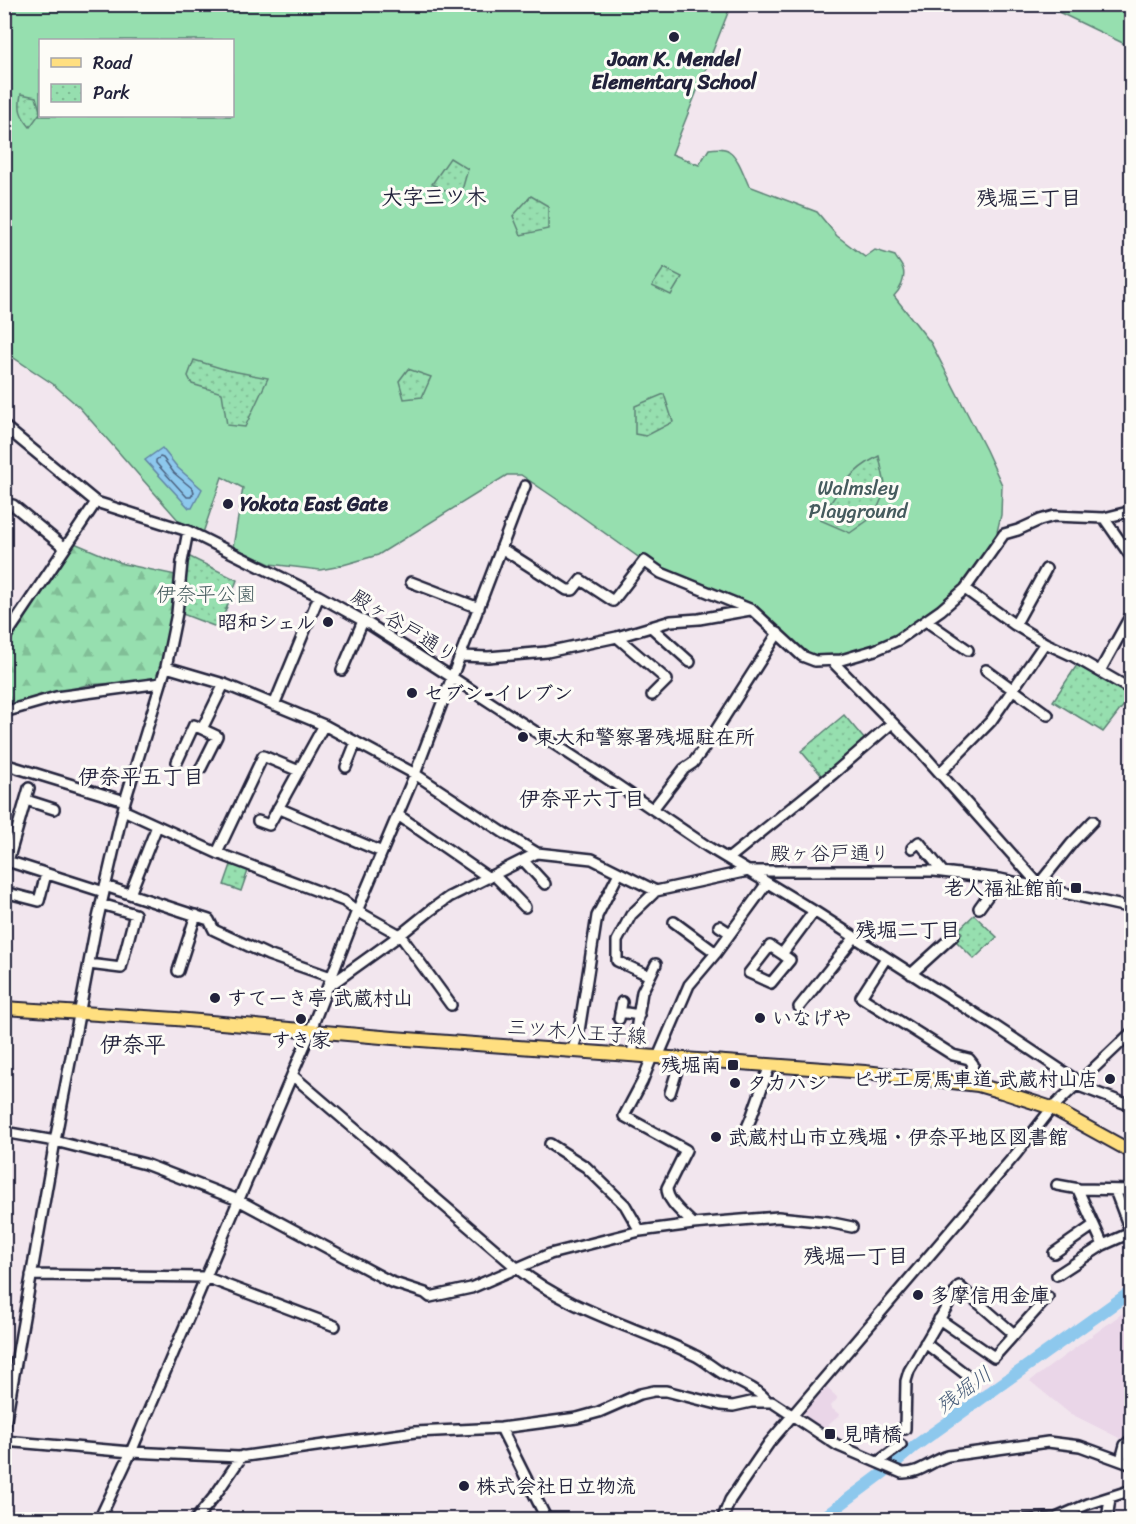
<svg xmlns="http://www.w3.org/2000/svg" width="1136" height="1524" font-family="Sriracha,'Klee One',sans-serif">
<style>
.built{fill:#ead6e8}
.grass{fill:#96dfaf;stroke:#5c8075;stroke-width:1.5;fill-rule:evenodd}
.forest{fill:url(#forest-firs);stroke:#5c8075;stroke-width:1.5}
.park{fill:url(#park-dots);stroke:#5c8075;stroke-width:1.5}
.water{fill:#8dc8ed;stroke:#6286a6;stroke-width:1.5}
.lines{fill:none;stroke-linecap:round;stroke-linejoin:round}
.shore{stroke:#4d6482;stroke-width:1.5}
.river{stroke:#8dc8ed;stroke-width:12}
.minor-casing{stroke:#22223b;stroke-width:14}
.major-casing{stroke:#22223b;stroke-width:16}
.minor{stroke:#fdfcf7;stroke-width:9}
.major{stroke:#ffdf80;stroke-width:12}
.poi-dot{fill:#22223b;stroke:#fdfcf7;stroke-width:2}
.labels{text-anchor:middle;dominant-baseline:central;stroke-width:6;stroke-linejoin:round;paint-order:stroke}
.poi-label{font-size:20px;font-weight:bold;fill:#22223b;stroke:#fdfcf7;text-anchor:start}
.park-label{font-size:20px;fill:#455b5e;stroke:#fdfcf7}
.street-label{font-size:20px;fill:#22223b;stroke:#fdfcf7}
.neighbourhood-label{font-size:21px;font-weight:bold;fill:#22223b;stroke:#fdfcf7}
.water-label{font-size:21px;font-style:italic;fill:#475c79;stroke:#fdfcf7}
.quarter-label{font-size:22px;font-weight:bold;fill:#22223b;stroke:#fdfcf7}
</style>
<defs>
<pattern id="forest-firs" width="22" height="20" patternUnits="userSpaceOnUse" patternTransform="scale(1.5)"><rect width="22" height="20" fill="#96dfaf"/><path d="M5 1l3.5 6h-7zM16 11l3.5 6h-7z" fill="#81bf97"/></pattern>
<pattern id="park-dots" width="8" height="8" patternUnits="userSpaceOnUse" patternTransform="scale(1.5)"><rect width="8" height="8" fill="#96dfaf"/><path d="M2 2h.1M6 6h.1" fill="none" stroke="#81bf97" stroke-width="1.8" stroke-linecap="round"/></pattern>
</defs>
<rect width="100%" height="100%" fill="#f2e6ee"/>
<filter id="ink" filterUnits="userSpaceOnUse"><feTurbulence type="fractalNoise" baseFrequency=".0167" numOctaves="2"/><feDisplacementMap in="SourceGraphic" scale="12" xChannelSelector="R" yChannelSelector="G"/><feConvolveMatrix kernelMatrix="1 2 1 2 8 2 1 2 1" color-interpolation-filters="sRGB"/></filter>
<g filter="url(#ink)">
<path class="built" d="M1131,1307V1437L1125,1441L1069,1413L1030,1381Z
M826,1387L837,1397V1399L830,1407L840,1415L823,1430L805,1417L804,1412L825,1388Z"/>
<path class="grass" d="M4,5H731L672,154L699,165L709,149C716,148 724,147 729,151C739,158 744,176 749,186L817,212L837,236L865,257L875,250L895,256C897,260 902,265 903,269C906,279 900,290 894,296L931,343L986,450L1002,485L1001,515L993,549L980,568L934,616L854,657L802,656L752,610L644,561L564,504L521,475H507L378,555L336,567L320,570L270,564L233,547L243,488L222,477L203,533L179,521L79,407L53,384L5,352ZM40,40H232V116H40Z
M1044,5H1131V47Z"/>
<path class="forest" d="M72,542L124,564L176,575C173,610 169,646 159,680L86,685L5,709V614L17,623Z"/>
<path class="park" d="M21,94L36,97L40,111V113L30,127C20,115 18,109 21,94Z
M450,158L468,169L460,197L432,184Z
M531,196L548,206V229L521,235L513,216Z
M664,268L682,277L671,295L652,286Z
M194,360L227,370L268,378L245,427L227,425L222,393L192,384L188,376Z
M408,369L431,377L422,397L404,399L399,381Z
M664,394L673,422L646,436L635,434V406Z
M879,456L886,489L874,516L850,533L820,520C837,492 849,471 879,456Z
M186,555L237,580L219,628L180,613Z
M1079,662L1131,692V696L1103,732L1053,701Z
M844,715L865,740L822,776L801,751Z
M232,862L249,868L241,891L224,885Z
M974,915L997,937L974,959L955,940L962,933L959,929Z"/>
<path class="water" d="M162,448L178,468L202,489L192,508H189L145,460Z"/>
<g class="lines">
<path class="shore" d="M160,457L163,458L174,473L193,489L194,492L191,497H187L156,463V460Z"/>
<path class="river" d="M820,1520L883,1473L915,1446L1132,1291"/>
<g class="minor-casing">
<path id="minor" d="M4,426L96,502L188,531L319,596L369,624L453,678L617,785L708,847L748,871H934L1000,879L1132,908
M13,505L65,548
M1104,518L1129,554L1132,553
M501,548L567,590H573L581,580L613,601L644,561L661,573L752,610L802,656L815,661L841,660L875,650L898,640L941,610L965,589L1004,534L1018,530L1040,520L1054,516L1104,518L1132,511
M411,582L479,608
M965,589L1015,625L1045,643L1073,656L1132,690
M926,621L968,650
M1015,625L1046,569
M651,627L690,662
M617,637L667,680L652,695
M4,639L96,502
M461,656L488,657L547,652L617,637L671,621L699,619L750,610
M832,661L922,753L1041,887
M166,667L224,684L324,725L415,774L504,833L537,853
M342,670L363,621
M986,670L1048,715
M1100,671L1132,613
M274,705L319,596
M4,712L56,697L161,683
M177,762L194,725L202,729L224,684
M4,764L125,801
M346,767L356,742
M201,768L217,736L202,729
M940,773L991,721L1045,643
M26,800L54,809
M278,808L382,852
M653,809L684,769L693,763L709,741L778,633
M123,810L217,853L344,901L357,911L400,935L451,1005
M398,815L489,878
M258,821L269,825L324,725
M912,848L919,842L943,872
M217,853L263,756L299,771
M728,859L833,774L892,723
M4,860L104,892
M523,860L545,884
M8,861L29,788
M494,875L525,907
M1039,884L1072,843L1093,821
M105,886L209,920L214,930L268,955L331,977
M4,892L39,901L46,874
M130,894L157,826
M979,908L1000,879
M674,922L716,953
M719,926L730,933
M782,954L770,946L749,973L771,983L790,960L782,954L814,911
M886,958L861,997L953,1055L969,1059L973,1064L968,1084
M89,964L121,968L135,914L101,904
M178,971L196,915
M911,974L954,935
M650,976L656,964
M329,986L400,935L431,910L449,897L537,853L592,859L656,891
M799,1007L855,937
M620,1012L639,1015
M619,1019L622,1002
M572,1051L579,1031L597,916L619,873
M632,1055L642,992L650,976L617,961V941L631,915L656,891L748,871L814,911L926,983L995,1026L1079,1082
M652,1057L642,1082L624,1116L686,1150L667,1188C667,1202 684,1214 693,1224
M658,1057L689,985L716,953L767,883
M292,1075L518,1269C570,1311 635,1326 694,1355C705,1360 714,1369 725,1375C737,1381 760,1390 767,1401
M1076,1085L1132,1106
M670,1093L681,1058
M4,1132L55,1141L145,1164L238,1200L391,1282L425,1293L430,1297L471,1288L550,1254L640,1231L693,1224L778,1217L828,1222L852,1227
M742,1139L751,1118L770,1065
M550,1144L586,1167L625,1205L640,1231
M1057,1185L1079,1189L1132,1190
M1079,1189V1192L1103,1245L1130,1233V1230L1116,1193L1117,1190
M1054,1253L1094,1225
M31,1275L205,1277L335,1326
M1057,1275L1103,1245
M939,1319L994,1357L1048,1297
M925,1343L972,1379
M501,1428L547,1520
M905,1429L906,1381L909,1371L959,1286L1014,1334
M4,1431L55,1141L95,931L125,801L166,667L177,613L182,562L188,531
M4,1441L131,1452L239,1457L415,1432L501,1428L577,1418L599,1412L640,1394L654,1391H666L721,1405L733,1406L751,1402H772L837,1445L902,1473C920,1474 931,1461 948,1456L1048,1442L1080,1446L1132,1465
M1121,1460L1125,1445L1132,1439
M878,1462L901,1445
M99,1520L131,1452L307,1040L357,911L415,774L525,486
M195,1520L214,1497L242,1456
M722,1520L730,1500L769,1443L1016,1154L1052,1108L1132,1032
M1025,1520L1056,1518L1088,1504L1132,1490
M1107,1520L1110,1498"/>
</g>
<g class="major-casing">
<path id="major" d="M4,1008L176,1019L393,1038L865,1072L978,1085L1002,1092L1052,1108L1132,1152"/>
</g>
<use href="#minor" class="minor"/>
<use href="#major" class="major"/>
</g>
</g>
<g class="poi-dot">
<circle cx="674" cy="37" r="6"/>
<circle cx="228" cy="504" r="6"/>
<circle cx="328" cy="622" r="6"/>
<circle cx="412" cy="693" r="6"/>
<circle cx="523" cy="737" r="6"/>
<rect x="1070" y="882" width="12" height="12" rx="3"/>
<circle cx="215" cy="998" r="6"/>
<circle cx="760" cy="1018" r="6"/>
<circle cx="301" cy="1019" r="6"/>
<rect x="727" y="1059" width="12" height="12" rx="3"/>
<circle cx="1110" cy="1079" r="6"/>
<circle cx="735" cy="1083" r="6"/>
<circle cx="716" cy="1137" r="6"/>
<circle cx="918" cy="1295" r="6"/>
<rect x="824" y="1428" width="12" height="12" rx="3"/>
<circle cx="464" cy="1486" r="6"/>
</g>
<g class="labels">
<g class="poi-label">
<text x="674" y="59" text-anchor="middle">Joan K. Mendel<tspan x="674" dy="23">Elementary School</tspan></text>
<text x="240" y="504">Yokota East Gate</text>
<text x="316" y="622" text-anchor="end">昭和シェル</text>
<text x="424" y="693">セブン-イレブン</text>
<text x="535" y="737">東大和警察署残堀駐在所</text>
<text x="1064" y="888" text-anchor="end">老人福祉館前</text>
<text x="227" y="998">すてーき亭 武蔵村山</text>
<text x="772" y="1018">いなげや</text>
<text x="301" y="1040" text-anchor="middle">すき家</text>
<text x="721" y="1065" text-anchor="end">残堀南</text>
<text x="1098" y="1079" text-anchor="end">ピザ工房馬車道 武蔵村山店</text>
<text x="747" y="1083">タカハシ</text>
<text x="728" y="1137">武蔵村山市立残堀・伊奈平地区図書館</text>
<text x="930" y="1295">多摩信用金庫</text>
<text x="842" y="1434">見晴橋</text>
<text x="476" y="1486">株式会社日立物流</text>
</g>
<g class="park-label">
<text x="858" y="488">Walmsley<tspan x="858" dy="23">Playground</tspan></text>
<text x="206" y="594">伊奈平公園</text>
</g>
<g class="street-label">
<text transform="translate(404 626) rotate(32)">殿ヶ谷戸通り</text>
<text x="830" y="853">殿ヶ谷戸通り</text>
<text transform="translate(577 1032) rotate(4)">三ツ木八王子線</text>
</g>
<g class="neighbourhood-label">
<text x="434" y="197">大字三ツ木</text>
<text x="1029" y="198">残堀三丁目</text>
<text x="141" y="777">伊奈平五丁目</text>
<text x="582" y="799">伊奈平六丁目</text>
<text x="908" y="930">残堀二丁目</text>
<text x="856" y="1256">残堀一丁目</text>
</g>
<g class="water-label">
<text transform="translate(964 1390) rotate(-36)">残堀川</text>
</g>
<g class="quarter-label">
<text x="133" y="1044">伊奈平</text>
</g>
</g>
<rect width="1136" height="1524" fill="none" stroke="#fdfcf7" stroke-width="24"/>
<rect x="12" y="12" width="1112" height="1500" fill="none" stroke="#22223b" stroke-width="2" filter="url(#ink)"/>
<rect x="39" y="39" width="195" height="78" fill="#fdfcf7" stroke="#a5a5ac" stroke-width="1.5"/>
<rect x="51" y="58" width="30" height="9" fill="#ffdf80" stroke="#a5a5ac" stroke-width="1.5"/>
<text x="93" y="69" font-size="18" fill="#22223b">Road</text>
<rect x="51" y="84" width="30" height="18" fill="url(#park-dots)" stroke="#a5a5ac" stroke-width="1.5"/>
<text x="93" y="99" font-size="18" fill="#22223b">Park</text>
</svg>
